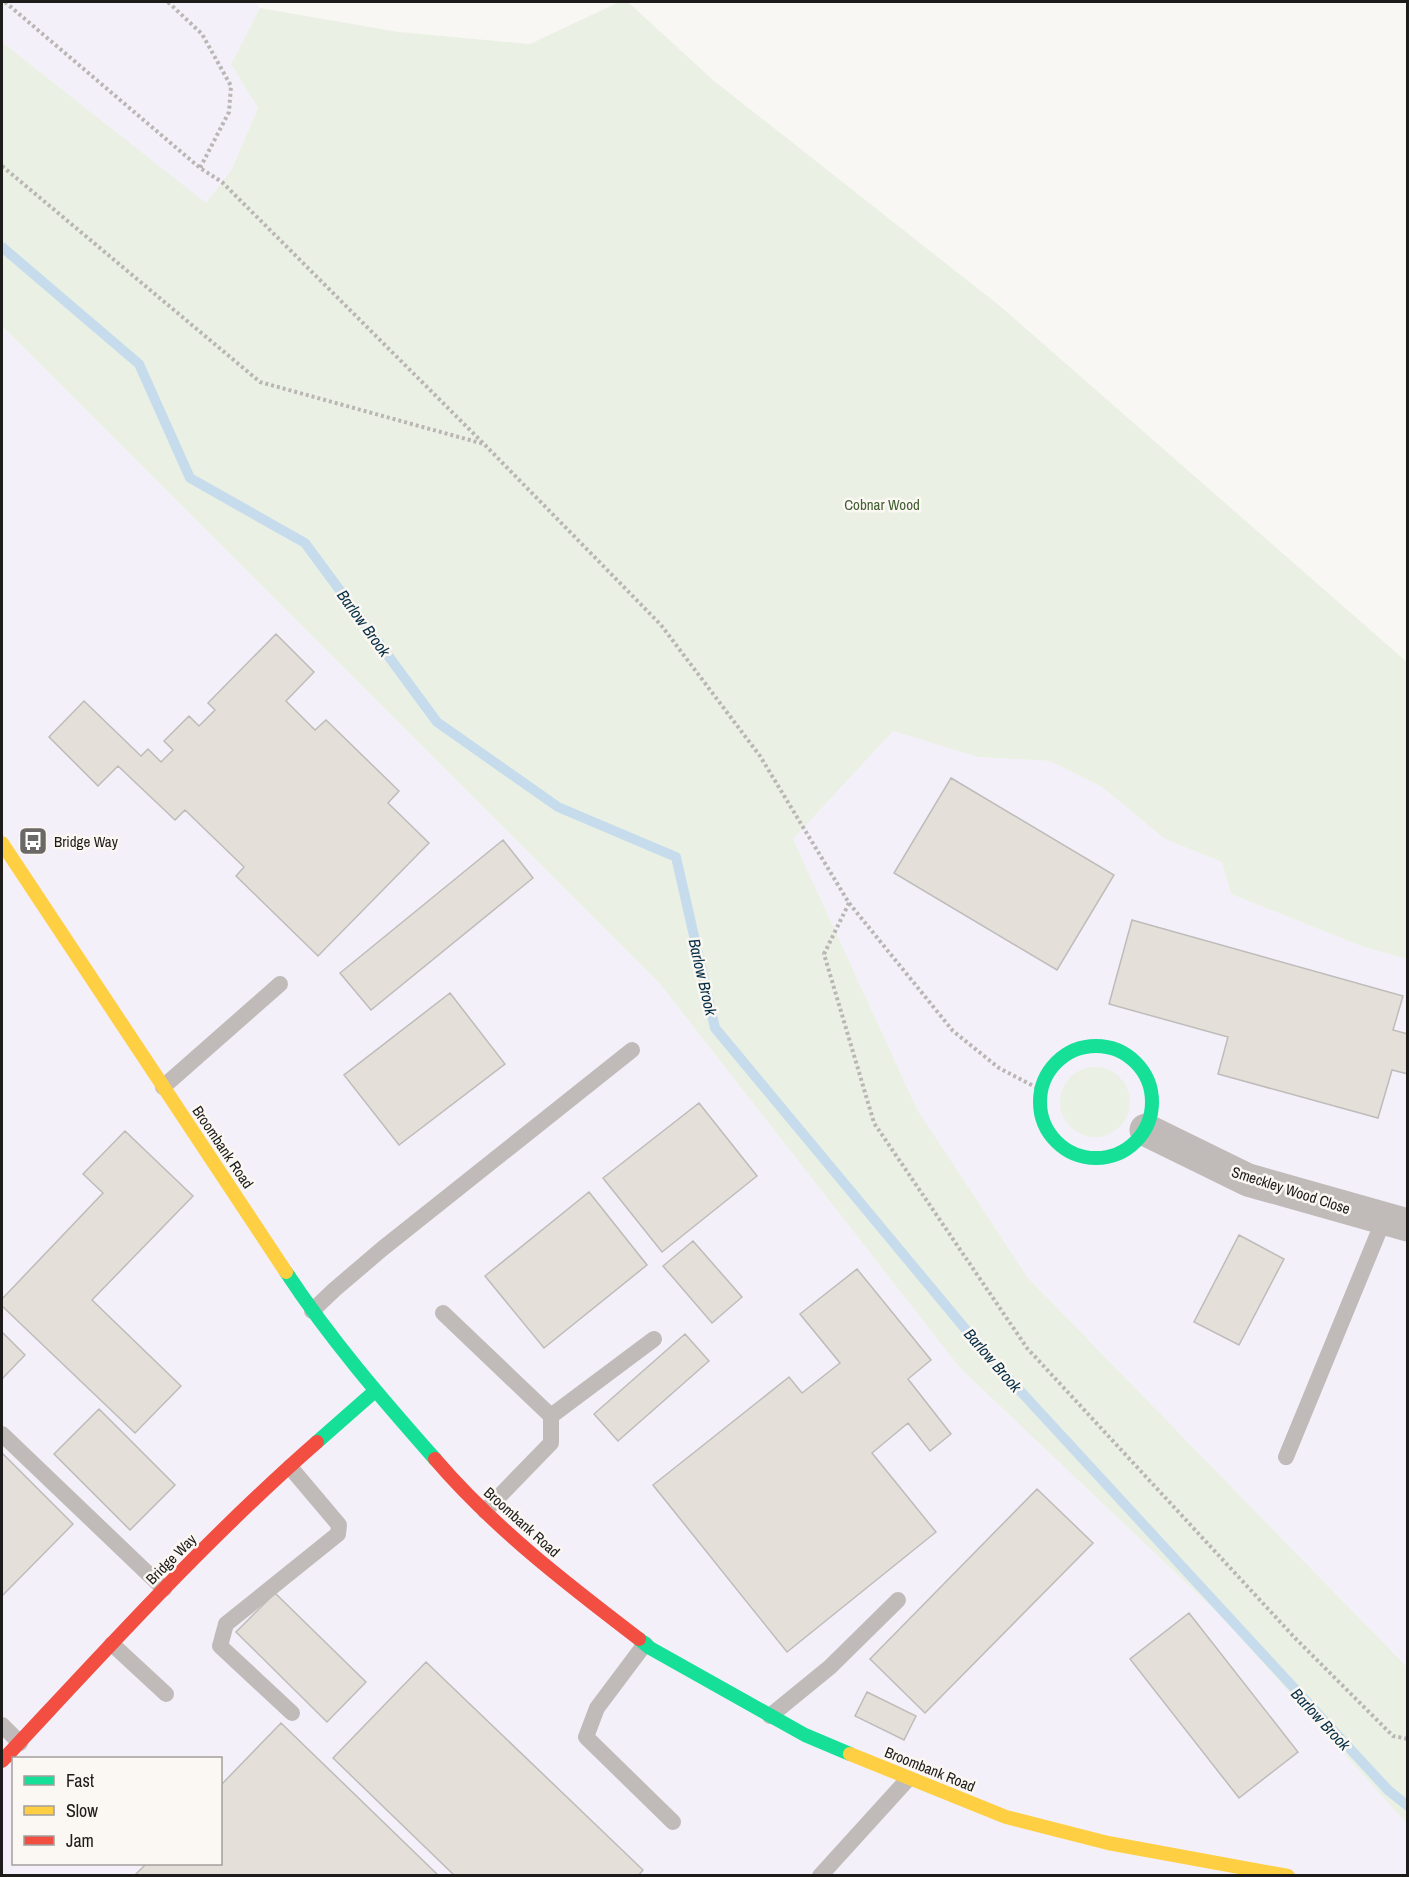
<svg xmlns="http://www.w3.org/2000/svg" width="1409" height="1877" font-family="'Archivo Narrow',sans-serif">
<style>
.industrial{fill:#f3f0f9;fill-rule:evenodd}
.green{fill:#eaf1e4}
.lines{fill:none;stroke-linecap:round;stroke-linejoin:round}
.stream{stroke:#c6dcec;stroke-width:10}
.building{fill:#e4dfd8;stroke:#bebcba;stroke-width:1.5}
.path{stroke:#bab6b4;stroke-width:4;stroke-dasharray:3 3;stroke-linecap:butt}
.lane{stroke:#c0bbb8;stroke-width:16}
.street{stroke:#c0bbb8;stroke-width:33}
.fast{stroke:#16e098;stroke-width:14}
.slow{stroke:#ffcf43;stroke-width:14}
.jam{stroke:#f24e42;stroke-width:14}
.labels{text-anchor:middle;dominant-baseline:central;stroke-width:5;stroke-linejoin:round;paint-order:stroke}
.park-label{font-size:15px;fill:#415f32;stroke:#fbf7f2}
.poi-label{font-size:15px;fill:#1d1c1a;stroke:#fbf7f2;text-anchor:start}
.street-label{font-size:15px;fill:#1d1c1a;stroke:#fbf7f2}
.water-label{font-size:16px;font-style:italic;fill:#052e46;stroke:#fbf7f2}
</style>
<rect width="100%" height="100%" fill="#f9f7f4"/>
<path class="industrial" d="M2,2H255L260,8L231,64L258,108L232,169L206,204L2,42Z
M2,326L660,984L960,1368L1220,1615L1407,1824V1875H2ZM14,1758H220V1864H14Z
M893,730L978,757L1050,761L1102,787L1165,839L1222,862L1231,894L1361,946L1407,959V1667L1028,1278L917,1109L793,839Z"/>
<path class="green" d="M619,2H628L713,80L1000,306L1407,662V959L1361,946L1231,894L1222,862L1165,839L1102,787L1050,761L978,757L893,731L793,839L917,1109L1028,1278L1407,1667V1824L1220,1615L960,1368L660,984L2,326V42L206,203L232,169L258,108L231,64L260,8L399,32L530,44Z
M1060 1102a35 35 0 1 1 70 0a35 35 0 1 1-70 0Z"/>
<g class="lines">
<path class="stream" d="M2,247L139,364L190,478L305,543L437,722L558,807L676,857L715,1028L987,1355L1388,1790L1408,1806"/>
</g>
<path class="building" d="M276,634L314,672L286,701L315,730L326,720L399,791L388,803L429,843L318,956L236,876L244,867L185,810L175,820L118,766L98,786L49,737L84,701L141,756L148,749L161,762L173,750L164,741L189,716L199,726L215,710L208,703Z
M951,778L1114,875L1057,970L894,873Z
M503,840L533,878L371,1010L340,973Z
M1132,920L1403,996L1393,1030L1408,1034V1074L1392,1070L1378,1118L1218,1074L1228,1037L1109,1004Z
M450,993L505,1064L399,1145L344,1075Z
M699,1103L757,1176L662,1252L603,1178Z
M125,1131L193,1196L92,1300L181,1386L135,1433L2,1306V1299L103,1193L83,1174Z
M589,1192L647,1265L544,1348L485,1276Z
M1239,1235L1284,1259L1239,1345L1194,1322Z
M693,1241L742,1297L712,1323L663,1266Z
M857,1269L931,1360L908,1379L951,1434L930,1451L908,1423L872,1453L936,1532L787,1652L653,1485L789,1377L802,1393L840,1363L800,1314Z
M2,1332L25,1355L2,1379Z
M685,1334L709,1361L618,1441L594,1414Z
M99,1409L175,1485L130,1530L54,1454Z
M2,1453L73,1524L2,1596Z
M1037,1489L1093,1543L925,1713L870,1659Z
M275,1593L366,1682L327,1722L236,1632Z
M1189,1613L1298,1752L1239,1798L1130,1659Z
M426,1662L643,1870L638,1876H455L333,1758Z
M867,1692L916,1716L904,1740L855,1716Z
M281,1723L439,1876H134L146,1864H220V1786Z"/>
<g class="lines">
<path class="path" d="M5,2L200,168L222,182L484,444L661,625L760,756L849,903L953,1031L999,1068L1041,1090
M168,2L202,34L231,86L229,112L200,168
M2,166L260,382L484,444
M849,903L824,954L874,1123L1027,1348L1295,1638L1393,1736L1408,1739"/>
<path class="lane" d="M163,1087L280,984
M312,1311L334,1290L382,1249L632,1050
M443,1313L551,1416V1443L485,1511
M551,1416L654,1339
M2,1434L164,1589
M1286,1457L1384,1219
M290,1467L339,1525L338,1534L226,1624L220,1646L292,1713
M112,1644L166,1694
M645,1644L597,1708L586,1737L673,1822
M770,1716L830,1667L898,1600
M2,1725L20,1743
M820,1876L908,1779"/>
<path class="street" d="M1146,1130L1248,1180L1408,1225"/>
<path class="fast" d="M1040 1102a56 56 0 1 1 112 0a56 56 0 1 1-112 0Z
M286,1272C330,1339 382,1399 435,1459
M317,1442L375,1391
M639,1639L650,1648L805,1735L850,1754"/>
<path class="slow" d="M2,843L286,1272
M850,1754L1006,1817L1108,1843L1288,1876"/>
<path class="jam" d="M435,1459C494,1528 567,1584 639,1639
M2,1761C104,1652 204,1541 317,1442"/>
</g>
<defs>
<g id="bus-square" transform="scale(1.5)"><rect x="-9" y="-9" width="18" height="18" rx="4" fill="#6a6966" stroke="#fbf7f2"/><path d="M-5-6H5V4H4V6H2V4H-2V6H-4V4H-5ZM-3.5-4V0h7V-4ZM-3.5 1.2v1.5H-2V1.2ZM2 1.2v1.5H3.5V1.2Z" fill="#fff"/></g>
</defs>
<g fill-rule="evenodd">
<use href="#bus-square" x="33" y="841"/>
</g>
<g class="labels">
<g class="park-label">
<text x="882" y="504">Cobnar Wood</text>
</g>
<g class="poi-label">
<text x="54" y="841">Bridge Way</text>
</g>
<g class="street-label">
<text transform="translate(223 1147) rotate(56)">Broombank Road</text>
<text transform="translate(1291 1190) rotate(18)">Smeckley Wood Close</text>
<text transform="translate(522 1522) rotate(42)">Broombank Road</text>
<text transform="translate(171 1559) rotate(-45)">Bridge Way</text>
<text transform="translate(930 1769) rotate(22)">Broombank Road</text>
</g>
<g class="water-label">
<text transform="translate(364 623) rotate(54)">Barlow Brook</text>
<text transform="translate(703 977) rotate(77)">Barlow Brook</text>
<text transform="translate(993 1360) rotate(49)">Barlow Brook</text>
<text transform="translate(1321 1719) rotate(47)">Barlow Brook</text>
</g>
</g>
<rect width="1409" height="1877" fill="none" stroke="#1d1c1a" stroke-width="6"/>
<rect x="12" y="1757" width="210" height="108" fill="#fbf7f2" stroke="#a29f9c" stroke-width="1.5"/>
<rect x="24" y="1776" width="30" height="9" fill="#16e098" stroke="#a29f9c" stroke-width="1.5"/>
<text x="66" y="1787" font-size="18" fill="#1d1c1a">Fast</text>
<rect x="24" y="1806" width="30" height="9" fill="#ffcf43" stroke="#a29f9c" stroke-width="1.5"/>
<text x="66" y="1817" font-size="18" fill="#1d1c1a">Slow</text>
<rect x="24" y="1836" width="30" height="9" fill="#f24e42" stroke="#a29f9c" stroke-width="1.5"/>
<text x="66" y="1847" font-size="18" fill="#1d1c1a">Jam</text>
</svg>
